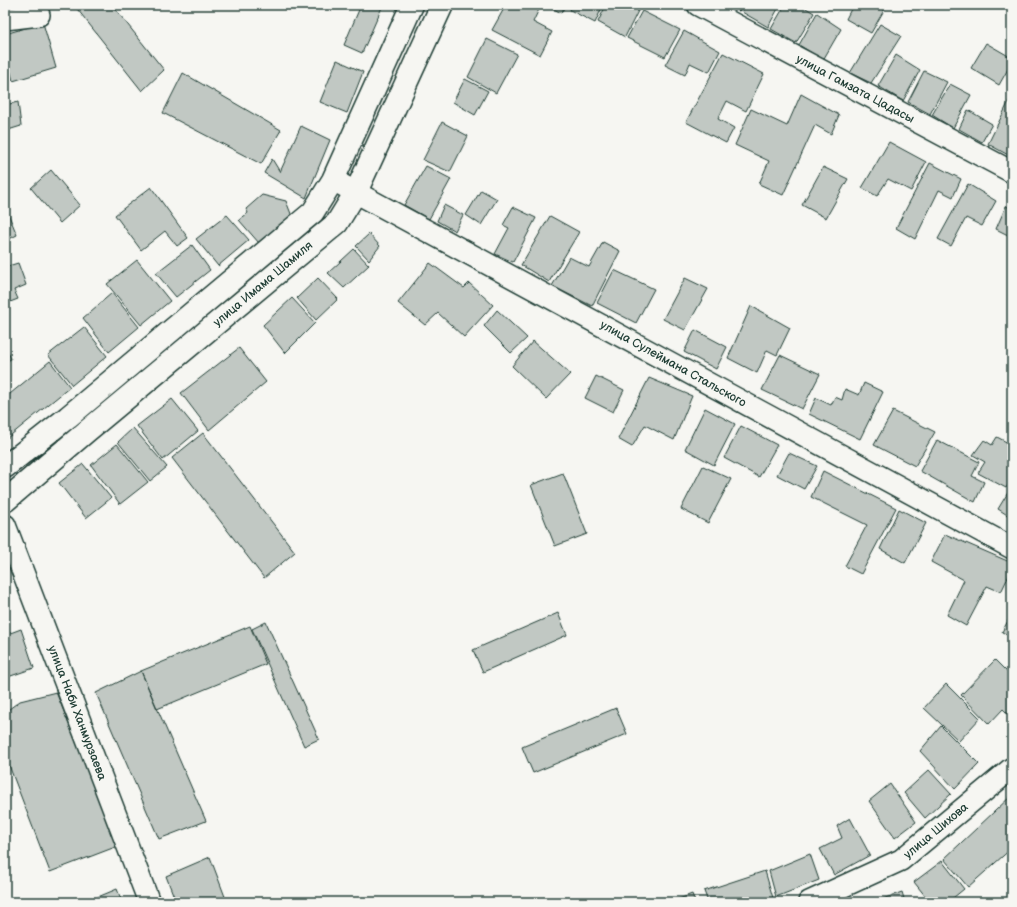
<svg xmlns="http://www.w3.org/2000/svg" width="1017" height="907" font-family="'Balsamiq Sans',sans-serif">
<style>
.building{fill:#c1c8c3;stroke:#1f3d34}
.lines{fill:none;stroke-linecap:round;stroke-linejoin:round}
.street-casing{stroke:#1f3d34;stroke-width:24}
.secondary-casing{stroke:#1f3d34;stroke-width:25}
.street{stroke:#f6f6f2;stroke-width:21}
.secondary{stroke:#f6f6f2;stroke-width:22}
.labels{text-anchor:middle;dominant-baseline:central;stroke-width:3.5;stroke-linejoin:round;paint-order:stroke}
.street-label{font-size:12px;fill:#1f3d34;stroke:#f6f6f2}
</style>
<rect width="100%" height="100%" fill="#f6f6f2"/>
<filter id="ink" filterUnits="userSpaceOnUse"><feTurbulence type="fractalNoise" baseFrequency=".025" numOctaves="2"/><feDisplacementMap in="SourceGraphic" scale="8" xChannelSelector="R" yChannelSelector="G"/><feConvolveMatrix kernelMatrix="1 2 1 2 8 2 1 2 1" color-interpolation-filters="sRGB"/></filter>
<g filter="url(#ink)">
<path class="building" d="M74,5H112L164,70L142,91Z
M361,5H383L362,53L344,45Z
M506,5H541L533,22L552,32L540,55L492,30Z
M547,5H566L561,13Z
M572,5H603L595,23L570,10Z
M606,5H631L639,9L625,37L598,22Z
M726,5H743L739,11Z
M746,5H780L768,27L742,12Z
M785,5H801L814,13L796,43L771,29Z
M853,5H887L871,33L846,19Z
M642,11L680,30L665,57L627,38Z
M817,13L841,29L823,60L799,45Z
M43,23L56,68L13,81L5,50V34Z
M880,24L901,36L871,83L850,73Z
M684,31L720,51L709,72L690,63L685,75L665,65Z
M487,39L517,54L496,93L468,77Z
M986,43L1012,58V62L999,85L971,68Z
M723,53L764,74L746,111L727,101L718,119L734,128L726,143L686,122Z
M896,55L920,70L903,101L878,86Z
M337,60L363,72L347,113L320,102Z
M924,71L947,82L930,114L908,102Z
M183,73L281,130L261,164L163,113Z
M465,79L488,91L475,115L453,102Z
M950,84L971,95L953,128L932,115Z
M801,94L839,115L831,134L815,125L783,195L759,184L769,161L735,145L751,109L787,126Z
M1012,95V157L988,144Z
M18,102L21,126L5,131V105Z
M968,110L992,124L982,142L959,129Z
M442,122L468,136L450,172L423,160Z
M301,126L330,140L306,198L264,173L272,159L280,172Z
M889,142L926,162L911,191L888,179L877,196L862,188Z
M930,163L961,179L953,197L939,190L915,239L896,228Z
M426,166L451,179L429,219L404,205Z
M823,167L848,179L826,218L802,205Z
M51,170L80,205L60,223L31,188Z
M968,184L996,201L982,226L966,218L951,246L938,239Z
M151,187L188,238L177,246L165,231L141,250L115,215Z
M481,190L497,199L481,225L466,215Z
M262,195L286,201L293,219L259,243L239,220L248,213L246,209Z
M444,205L463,215L455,231L437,221Z
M5,206L17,235L5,241Z
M1006,206L1012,209V237L996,229Z
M513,207L536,218L513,262L495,254L509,228L503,225Z
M227,215L249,240L218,266L196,239Z
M550,216L579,232L549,282L521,265Z
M369,234L380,246L369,260L356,246Z
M603,242L620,251L592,306L552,286L569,257L589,267Z
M192,245L210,270L176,297L156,273Z
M354,249L369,265L344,288L328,273Z
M137,260L170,301L141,325L107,284Z
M18,263L26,285L14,290L18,299L5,304V267Z
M430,263L464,288L469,283L493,305L464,337L438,313L425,325L398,303Z
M614,270L654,289L636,323L597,303Z
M318,278L338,299L316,320L297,298Z
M685,278L708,289L685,330L663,319Z
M112,293L139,327L109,352L83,318Z
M292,298L315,323L285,353L263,325Z
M751,306L790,328L777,355L767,350L757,373L728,358Z
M497,310L527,338L511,353L484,326Z
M84,327L107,356L72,385L48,355Z
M695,330L727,347L716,369L684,352Z
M533,341L570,374L546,399L512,366Z
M5,345L11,359L5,362Z
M239,348L266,382L209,430L181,393Z
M780,355L820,374L802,409L762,390Z
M50,361L70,387L6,439L5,398Z
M596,376L624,390L613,412L585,398Z
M649,378L692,396L674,440L645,425L632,447L618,439Z
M864,383L883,392L860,439L809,414L816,398L831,405L835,397L842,400L845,389L859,395Z
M172,399L198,431L163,460L137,426Z
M705,408L735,424L714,465L685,449Z
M893,411L935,432L915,466L874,445Z
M741,426L777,445L759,477L724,458Z
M133,428L167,467L150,481L118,442Z
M203,433L295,552L264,578L172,458Z
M997,437L1012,445V479L1006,488L978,473L985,462L973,455L984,440L992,445Z
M937,440L979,462L972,476L984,482L975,502L920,471Z
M117,444L148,482L120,504L91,465Z
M789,453L817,466L804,489L777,475Z
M83,464L111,498L86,518L59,483Z
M703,466L731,479L708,523L681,509Z
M823,471L896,508L861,574L845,566L867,525L811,497Z
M563,473L587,534L555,546L531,485Z
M1012,486V518L998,509Z
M899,509L926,523L905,563L880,549Z
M945,534L1012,563V569L1001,592L987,586L966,626L947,615L964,580L931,562Z
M558,613L567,635L483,672L473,650Z
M1012,613V637L1002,632Z
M266,622L319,739L304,746L252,629Z
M250,626L266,664L157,709L141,671Z
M21,629L34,668L5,678V635Z
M995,660L1012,677V718L1003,709L989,724L961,695Z
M141,671L206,821L159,839L96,693Z
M946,684L980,718L959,741L924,708Z
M56,692L118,846L50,872L5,755V712L20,701Z
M616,708L627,734L533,773L522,747Z
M941,726L979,764L955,789L920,751Z
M929,770L951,794L925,818L904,793Z
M890,784L916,822L895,838L869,801Z
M1012,795V848L968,887L944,859Z
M850,818L870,855L834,875L820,849L842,838L837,826Z
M810,854L819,880L776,897L769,871Z
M210,857L227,902H176L166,876Z
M942,861L964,889L948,902H930L914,882Z
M765,871L773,898L762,902H708L704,891Z
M117,889L122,902H86Z
M902,892L905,902H874Z
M692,894L695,902H671Z"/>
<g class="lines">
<g class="street-casing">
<path id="street" d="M698,5L1012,172
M5,19L39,15
M333,180L1012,548
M5,525L149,902
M809,902L901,860L1012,768"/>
</g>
<g class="secondary-casing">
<path id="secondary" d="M5,467L68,417L313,212L333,180L412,5
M5,501L87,431L337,223L356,192L442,5"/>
</g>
<use href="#street" class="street"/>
<use href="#secondary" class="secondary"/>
</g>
</g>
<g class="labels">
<g class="street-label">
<text transform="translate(855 89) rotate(28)">улица Гамзата Цадасы</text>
<text transform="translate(263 284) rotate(-40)">улица Имама Шамиля</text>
<text transform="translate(673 364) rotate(29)">улица Сулеймана Стальского</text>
<text transform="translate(77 713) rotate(69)">улица Наби Ханмурзаева</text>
<text transform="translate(936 831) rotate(-40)">улица Шихова</text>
</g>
</g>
<rect width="1017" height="907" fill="none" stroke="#f6f6f2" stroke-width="20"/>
<rect x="10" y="10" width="997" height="887" fill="none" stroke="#1f3d34" stroke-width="1.5" filter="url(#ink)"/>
</svg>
